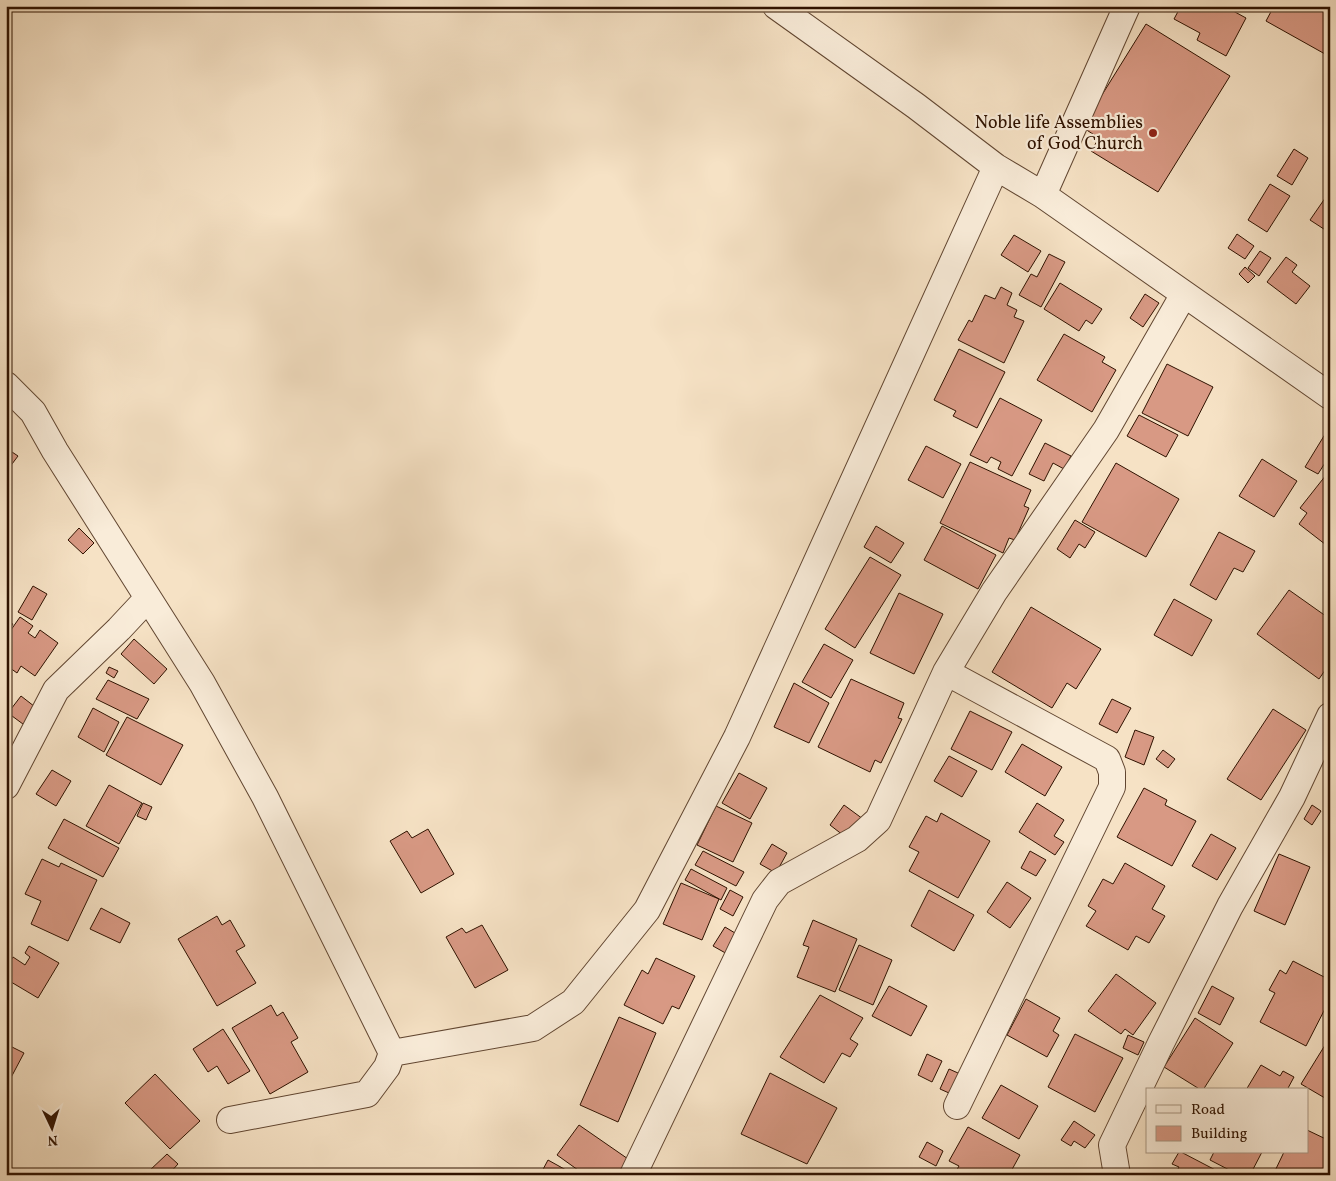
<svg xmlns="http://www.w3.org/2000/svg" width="1336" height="1181" font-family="Vollkorn,serif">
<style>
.building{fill:#d89984;stroke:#2f1200}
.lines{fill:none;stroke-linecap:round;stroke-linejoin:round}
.minor-casing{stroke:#614631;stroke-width:28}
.minor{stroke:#f9ecd9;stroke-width:26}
.poi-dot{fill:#8f2418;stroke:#f9ecd9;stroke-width:2}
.labels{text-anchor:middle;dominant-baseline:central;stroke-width:4.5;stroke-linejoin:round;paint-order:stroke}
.poi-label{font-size:18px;fill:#2f1200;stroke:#f9ecd9;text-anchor:end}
</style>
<rect width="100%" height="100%" fill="#f6e2c5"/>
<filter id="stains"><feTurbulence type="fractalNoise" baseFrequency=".004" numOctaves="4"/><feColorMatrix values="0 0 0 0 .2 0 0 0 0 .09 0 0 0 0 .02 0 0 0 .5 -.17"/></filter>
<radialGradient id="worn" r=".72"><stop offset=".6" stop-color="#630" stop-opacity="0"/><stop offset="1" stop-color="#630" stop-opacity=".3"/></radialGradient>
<path class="building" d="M1181,6H1224L1246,18L1226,56L1197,40L1200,33L1174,19Z
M1274,6H1330V44L1325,54L1266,21Z
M1146,24L1230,76L1158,192L1091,151L1099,138L1082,127Z
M1294,149L1308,158L1292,185L1277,176Z
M1270,184L1290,196L1267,232L1248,220Z
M1330,191V233L1310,220Z
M1237,234L1254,246L1245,259L1228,248Z
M1014,235L1041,251L1028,272L1001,255Z
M1260,251L1271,258L1259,276L1248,268Z
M1049,254L1065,262L1041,307L1019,295L1031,274L1037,277Z
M1286,257L1297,265L1292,272L1310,286L1296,304L1267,282Z
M1245,267L1255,276L1248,283L1239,274Z
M1060,283L1102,309L1092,324L1086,320L1079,331L1044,309Z
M1001,287L1012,293L1007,305L1017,310L1014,317L1024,321L1004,363L958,340L969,320L972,322L985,295L995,299Z
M1145,294L1159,303L1143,327L1130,318Z
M1064,334L1105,357L1102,362L1116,370L1092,412L1037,380Z
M959,349L1005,372L977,428L953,416L956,411L934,400Z
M1167,364L1213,387L1188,436L1142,413Z
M1000,398L1042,420L1012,476L998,469L1001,462L991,457L987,463L970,455Z
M1139,415L1178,435L1166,457L1127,436Z
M1327,431L1330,433V455L1318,474L1305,467Z
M1045,443L1071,456L1064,469L1053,463L1044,481L1029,474Z
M926,446L961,464L943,498L908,480Z
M6,448L18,456L6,472Z
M1262,459L1297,481L1274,517L1239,496Z
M970,462L1031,490L1024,506L1029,508L1015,540L1009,538L1003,553L940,523Z
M1116,463L1179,499L1146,557L1082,522Z
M1330,470V548L1299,524L1307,513L1300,508Z
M1075,520L1095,532L1085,548L1079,544L1070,558L1057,549Z
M876,526L904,543L891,563L864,547Z
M942,526L996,555L978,589L924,560Z
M79,528L94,543L83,554L68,540Z
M1219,532L1255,551L1243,572L1234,568L1216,600L1190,585Z
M870,557L901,575L855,648L825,629Z
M33,586L47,594L32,620L18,612Z
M1289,590L1330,619V652L1326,658L1330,661V663L1319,679L1257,634Z
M899,593L943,614L914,674L870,653Z
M1174,599L1212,620L1192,656L1154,635Z
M1031,607L1101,649L1076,689L1067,683L1052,708L992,672Z
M20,617L33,626L28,633L35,638L40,630L58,643L35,676L21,666L17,673L6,665L9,660L6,658V637Z
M6,620L13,624L6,634Z
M134,639L167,669L154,684L121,654Z
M824,644L853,660L831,698L802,682Z
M109,667L118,671L114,678L106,673Z
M851,679L904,703L898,718L902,719L881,763L875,760L870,772L818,747Z
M108,680L149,699L137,719L96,699Z
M794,683L829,703L809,743L774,727Z
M21,696L39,710L27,727L8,713Z
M1112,699L1131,708L1117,733L1099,724Z
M93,708L119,722L104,752L78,737Z
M1273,709L1306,730L1261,800L1227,779Z
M970,711L1012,732L992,770L951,749Z
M127,717L183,745L161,785L106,755Z
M1135,730L1154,737L1144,765L1125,757Z
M1022,744L1062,767L1045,796L1005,772Z
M1163,750L1175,759L1168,768L1156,759Z
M949,756L977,771L962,797L934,781Z
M52,770L71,781L56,806L36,794Z
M739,773L767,788L750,819L722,803Z
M109,785L142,803L119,844L86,826Z
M1144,788L1167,800L1165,805L1196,821L1172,866L1117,837Z
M143,803L152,807L146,820L137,816Z
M1037,803L1064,820L1054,836L1064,842L1055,855L1019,832Z
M844,805L863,819L848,839L830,825Z
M1312,805L1321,811L1312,825L1304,819Z
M716,806L752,823L733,862L697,845Z
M941,813L990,841L958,898L909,871L919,852L909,847L926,816L937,822Z
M64,819L119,848L103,877L48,848Z
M428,829L454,874L421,893L390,841L407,831L412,838Z
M1211,834L1236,848L1217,880L1192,866Z
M772,844L787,853L776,873L760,864Z
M703,851L744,872L736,886L695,865Z
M1030,851L1046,860L1036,876L1021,868Z
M1279,854L1310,867L1285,925L1254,911Z
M42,859L59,867L61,863L97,880L68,941L31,924L41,901L25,894Z
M1125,863L1165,886L1152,909L1165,916L1149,943L1136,936L1128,950L1086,926L1096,911L1088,906L1103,879L1113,884Z
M691,869L727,888L721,900L685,880Z
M1007,882L1031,898L1010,928L987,912Z
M681,883L719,899L702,940L663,924Z
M730,890L743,897L733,916L720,909Z
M929,890L974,915L954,951L911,926Z
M101,908L130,923L120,943L90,929Z
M217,916L222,925L230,920L245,946L236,951L256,983L217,1006L178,939Z
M813,920L857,939L835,992L797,977L809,947L803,945Z
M482,925L508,970L475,988L446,937L462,928L466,933Z
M725,927L740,936L729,955L713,946Z
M859,945L892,960L873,1005L839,990Z
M29,946L59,963L38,998L6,979V968L13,957L25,965L30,957L25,953Z
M656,958L695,976L679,1009L672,1006L663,1024L624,1005L642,970L648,974Z
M1293,961L1330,980V999L1306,1046L1260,1022L1275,993L1269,990L1280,970L1286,974Z
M1116,974L1156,1003L1133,1035L1125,1029L1121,1034L1088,1011Z
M889,986L927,1006L911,1036L872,1016Z
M1212,986L1234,998L1220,1025L1198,1013Z
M820,995L863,1018L850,1039L858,1044L850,1057L842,1053L824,1083L780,1057Z
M1026,999L1060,1018L1053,1031L1059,1035L1047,1057L1007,1035Z
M271,1005L277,1016L283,1012L298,1038L291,1042L308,1072L270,1094L232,1028Z
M619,1017L656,1033L618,1122L580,1105Z
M1195,1018L1233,1043L1203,1090H1201L1164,1067Z
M223,1029L250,1071L228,1084L217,1066L208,1072L193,1049Z
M1075,1034L1123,1058L1095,1112L1048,1087Z
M1128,1035L1144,1042L1138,1055L1123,1048Z
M1330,1037V1101L1301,1084Z
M6,1044L24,1053L6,1087Z
M927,1054L942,1061L932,1082L918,1075Z
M1261,1065L1280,1076L1283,1071L1294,1077L1287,1090H1246Z
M949,1069L967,1077L958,1097L940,1089Z
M770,1073L837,1108L807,1164L741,1134Z
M155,1074L200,1121L170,1149L125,1103Z
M1001,1085L1038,1106L1019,1139L982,1118Z
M1074,1121L1095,1135L1085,1148L1074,1141L1071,1146L1061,1140Z
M579,1125L631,1161L621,1175H585L557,1155Z
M968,1127L1020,1155L1009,1175H954L959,1166L949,1161Z
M1307,1130L1330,1141V1175H1273L1284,1152H1307Z
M927,1142L943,1151L936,1166L919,1157Z
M1179,1152H1181L1225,1175H1175L1179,1167L1172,1164Z
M1214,1152H1262L1250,1175H1239L1210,1160Z
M167,1154L178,1164L168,1175H153L149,1171Z
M548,1160L566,1170L563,1175H540Z"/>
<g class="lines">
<g class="minor-casing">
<path id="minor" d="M776,6L916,106L996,167L1043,195L1330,396
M1043,195L1127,6
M6,385L33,412L55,451L202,683L265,797L392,1053L387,1067L367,1094L230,1120
M946,672L1107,759L1112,772V787L957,1106
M6,786L56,690L119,629L148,598
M392,1053L533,1028L573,1002L647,910L737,737L996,167
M633,1175L765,900L779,882L857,839L878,820L946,672L994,592L1106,430L1184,294
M1117,1175L1112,1145L1161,1043L1230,906L1292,797L1330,716"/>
</g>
<use href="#minor" class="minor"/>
</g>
<circle class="poi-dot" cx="1153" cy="133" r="5"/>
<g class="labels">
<g class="poi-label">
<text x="1143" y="123">Noble life Assemblies<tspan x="1143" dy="21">of God Church</tspan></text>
</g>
</g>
<rect width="1336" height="1181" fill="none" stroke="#f6e2c5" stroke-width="25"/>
<rect x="8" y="8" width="1321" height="1166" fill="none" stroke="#2f1200" stroke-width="2.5"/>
<rect x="12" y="12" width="1311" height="1156" fill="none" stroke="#2f1200"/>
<rect x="1146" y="1088" width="162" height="65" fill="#f9ecd9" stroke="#a89582"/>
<rect x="1156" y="1105" width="25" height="8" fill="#f9ecd9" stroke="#a89582"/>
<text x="1191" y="1114" font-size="15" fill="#2f1200">Road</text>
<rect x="1156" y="1126" width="25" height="15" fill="#d89984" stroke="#a89582"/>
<text x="1191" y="1138" font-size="15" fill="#2f1200">Building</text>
<g transform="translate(52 1128) rotate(176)" stroke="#f9ecd9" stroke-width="4" paint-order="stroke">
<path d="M0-4L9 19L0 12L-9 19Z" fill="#2f1200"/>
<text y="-8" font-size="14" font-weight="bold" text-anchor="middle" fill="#2f1200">N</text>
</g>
<rect width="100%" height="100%" filter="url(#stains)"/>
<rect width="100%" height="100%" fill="url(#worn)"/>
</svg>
